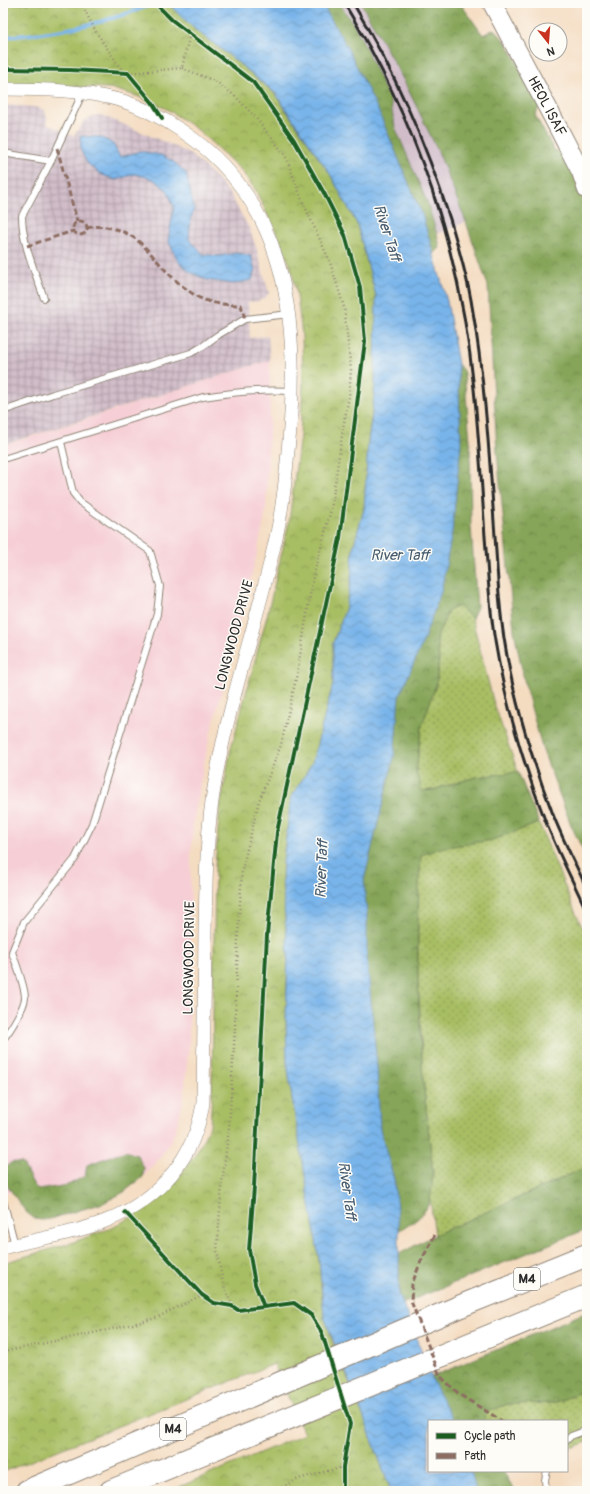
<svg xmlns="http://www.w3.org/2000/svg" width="590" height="1494" font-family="Pangolin,sans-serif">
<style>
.built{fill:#f6cfd6}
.industrial{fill:url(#industrial-grid)}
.railway{fill:#d1bdc9}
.grass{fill:url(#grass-dots);stroke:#6a7447}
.forest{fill:url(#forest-crowns);stroke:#586842}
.park{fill:url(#park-crowns);stroke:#6a7447}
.water{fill:url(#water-waves);stroke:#52708a}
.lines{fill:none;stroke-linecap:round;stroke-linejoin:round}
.stream{stroke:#78b4ea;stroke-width:4}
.service-casing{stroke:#908476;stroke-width:8}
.minor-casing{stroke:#908476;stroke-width:14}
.secondary-casing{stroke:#908476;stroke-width:20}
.motorway-casing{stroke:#908476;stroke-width:24}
.path{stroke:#908476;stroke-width:2.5;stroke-dasharray:1 3;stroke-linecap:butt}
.service{stroke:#fff;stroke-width:6}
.minor{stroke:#fff;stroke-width:13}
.secondary{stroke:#fff;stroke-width:18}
.motorway{stroke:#fff;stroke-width:22}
.rail{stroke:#2b2b2b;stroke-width:3}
.quiet{stroke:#8d6e63;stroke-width:3;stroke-dasharray:6 3;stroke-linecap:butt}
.cycleway-casing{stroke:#fdfcf7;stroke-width:6}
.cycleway{stroke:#1b5e20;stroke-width:4}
.labels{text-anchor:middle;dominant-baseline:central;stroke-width:3;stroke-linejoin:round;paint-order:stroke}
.shield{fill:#fdfcf7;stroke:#6a6a68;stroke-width:1}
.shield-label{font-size:13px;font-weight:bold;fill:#2b2b2b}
.street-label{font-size:14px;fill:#2b2b2b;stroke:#fdfcf7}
.water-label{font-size:15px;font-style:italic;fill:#465b6e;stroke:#fdfcf7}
</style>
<defs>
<pattern id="industrial-grid" width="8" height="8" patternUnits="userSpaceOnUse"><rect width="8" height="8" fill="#d1bdc9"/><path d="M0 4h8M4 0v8" fill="none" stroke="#aa9aa3"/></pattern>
<pattern id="grass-dots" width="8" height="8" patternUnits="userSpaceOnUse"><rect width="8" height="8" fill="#a8be63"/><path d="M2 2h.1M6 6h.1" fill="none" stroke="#899b52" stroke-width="1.8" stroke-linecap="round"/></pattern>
<pattern id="forest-crowns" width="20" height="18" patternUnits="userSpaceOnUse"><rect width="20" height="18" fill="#86a559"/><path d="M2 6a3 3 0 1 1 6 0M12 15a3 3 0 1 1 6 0" fill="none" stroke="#6e874a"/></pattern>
<pattern id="park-crowns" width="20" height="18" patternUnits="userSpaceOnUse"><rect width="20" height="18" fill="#a8be63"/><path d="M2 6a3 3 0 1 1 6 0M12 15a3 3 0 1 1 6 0" fill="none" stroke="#899b52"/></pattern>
<pattern id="water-waves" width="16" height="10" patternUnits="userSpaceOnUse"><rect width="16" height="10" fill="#78b4ea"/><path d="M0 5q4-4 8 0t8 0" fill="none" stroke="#6393be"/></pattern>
</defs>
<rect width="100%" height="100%" fill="#fdfcf7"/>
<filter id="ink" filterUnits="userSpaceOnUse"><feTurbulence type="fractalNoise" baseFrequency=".025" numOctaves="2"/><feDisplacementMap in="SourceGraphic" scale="8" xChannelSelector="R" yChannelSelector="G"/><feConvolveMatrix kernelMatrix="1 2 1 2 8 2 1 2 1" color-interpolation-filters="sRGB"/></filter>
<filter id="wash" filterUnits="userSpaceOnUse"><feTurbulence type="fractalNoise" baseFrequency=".012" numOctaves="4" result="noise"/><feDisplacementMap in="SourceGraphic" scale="16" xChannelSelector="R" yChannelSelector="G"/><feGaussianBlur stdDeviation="0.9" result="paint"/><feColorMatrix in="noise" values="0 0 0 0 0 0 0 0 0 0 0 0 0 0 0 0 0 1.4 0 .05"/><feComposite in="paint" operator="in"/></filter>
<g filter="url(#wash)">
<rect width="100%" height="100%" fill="#f4dcc1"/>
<path class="built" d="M270,360V410L266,505L264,521L254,566L210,736L203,768L193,823L191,853L189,1045L184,1095L179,1119L173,1137L159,1159L143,1177L124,1192L103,1203L50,1219H35L26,1212L11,1191L3,1195V446Z"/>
<path class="industrial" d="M3,105L35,107L44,110L47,117V124L74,136L85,120L98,115L104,116L176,147L191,155L202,164L222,184L231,196L249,228L256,247L269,293L265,298L258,301L248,302L250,338L268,336L270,360L3,445Z"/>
<path class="railway" d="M331,3H361L404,81L423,120L445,166L466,222L437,234L427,202L395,127Z"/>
<path class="grass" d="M459,606L472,618L494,704L518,772L476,777L432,790L422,791L416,771L422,725L436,685L439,659L437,637L448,611Z
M539,823L576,914L587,937V1167L435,1235L430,1200L433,1173L423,1079L418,973V889L421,855L440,848L492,840Z
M587,1389V1442L567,1449V1421H484L486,1412L508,1404L555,1403Z"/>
<path class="forest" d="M315,3H339L354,25L362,40L384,88L390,100L395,127L427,202L437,234L440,248L429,256Z
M361,3H460L483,35L494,29L506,42L541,104L535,115L554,150L568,155L578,175L587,206V859L571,825L543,751L526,689L514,631L497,452L488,286L466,222L438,151L404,81Z
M458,364L464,372L470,440L471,527L477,607L472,618L459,606L448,611L437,637L439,659L436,685L422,725L416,771L422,791L433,790L476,777L518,772L539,823L492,840L440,848L421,855C415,929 418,1004 423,1078C425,1101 428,1123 430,1145C432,1163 434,1181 430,1199C427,1215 409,1227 394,1232L384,1213L355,895L452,374Z
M125,1151L137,1155L144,1168L143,1177L124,1192L103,1203L50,1219L42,1220L35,1219L26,1212L18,1201L3,1179V1169L12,1162L22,1163C28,1172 31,1183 38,1190L68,1185L85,1176L87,1165Z
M587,1167V1229L402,1304L399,1294V1254L435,1235Z
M587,1312V1389L555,1403L508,1404L486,1412L484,1421H438L426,1383L431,1377Z
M458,1471H503L515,1491H466Z"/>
<path class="park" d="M3,3H167L197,31L230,56L274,93L330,174L357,224L376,296L375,385L372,414L368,442L364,509L353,548L351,581L345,610L333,643V684L312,763L291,798L283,861L282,880L288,954L286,1017L287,1062L292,1098L313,1218L319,1259L322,1300L332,1341L361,1410L391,1491H170L304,1434L274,1364L3,1472V1263L71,1243L114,1227L152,1204L175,1182L197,1152L210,1126L212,1092L215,866L220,808L231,748L267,616L289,522L300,435L303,385L302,336L297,295L291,268L280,240L255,189L241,170L198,130L167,109L137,96L110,88L3,85Z"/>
<path class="water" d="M167,3H322L347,47L378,110L423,217L447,301L458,364L461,443L452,533L441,592L422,644L399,697L394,757L364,880L367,915V959L377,1066L380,1129L394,1179L399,1230V1294L433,1381L453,1421H429V1471H471L476,1491H391L361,1410L324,1317L319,1259L292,1098L287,1062L286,1017L288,954L282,880L283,861L291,798L312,763L333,684V643L345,610L351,581L353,548L364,509L368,442L372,414L375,385L376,296L357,224L330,174L275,93L230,56L197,31Z
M80,136L100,137L113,144L120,157L140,151L161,155L174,162L186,173L194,208L190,225L189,239L203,254L217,256L238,253L251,256L255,269L252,280L233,284L207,280L190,272L178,261L168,240L174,207L167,190L153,179L135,174L115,180L100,174L87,163L81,151Z"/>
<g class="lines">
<path class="stream" d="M3,37C57,33 105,24 155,3"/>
</g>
</g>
<g filter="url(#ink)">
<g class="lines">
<g class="service-casing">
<path id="service" d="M3,153L51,161
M44,298C35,272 22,243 22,216L51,161L83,92
M3,411L53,394L191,353L203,346L218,335L245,319L290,314
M3,459L203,397C233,392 263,389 293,391
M3,1039C10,1031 24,1008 25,998C25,986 16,964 12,952L24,922L75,859L92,824L157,614L160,586L150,551L80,502L73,493L61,442
M3,1200L15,1245
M567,1440L571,1436L587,1430
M546,1491L545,1480L547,1471"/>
</g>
<g class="minor-casing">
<path id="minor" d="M3,89C43,89 84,90 123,101C144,108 164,119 182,131C288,201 300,323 289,440C286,474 283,508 275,542C257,622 229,701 215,782C206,832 206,882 205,933C204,990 204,1046 203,1103C195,1157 160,1199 108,1220C75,1234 38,1238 3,1248"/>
</g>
<g class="secondary-casing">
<path id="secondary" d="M492,3L551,114L581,172L587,190"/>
</g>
<g class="motorway-casing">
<path id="motorway" d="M27,1491L468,1303L587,1255
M111,1491L587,1296"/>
</g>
<path class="path" d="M81,3L96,32L124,73
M182,68L217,82L236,97L255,117L285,155L302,200L330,262L344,307L351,370L349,397L343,428L331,510L313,577L297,674L281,745L259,801L242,870L238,936L235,1029L229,1128L222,1183L217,1251L223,1283L232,1306
M3,69L70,70L128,73L146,95
M128,73L182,68L190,33
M3,1352L121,1327L156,1318L202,1295
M275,1491L298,1479L343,1467"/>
<use href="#service" class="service"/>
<use href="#minor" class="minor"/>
<use href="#secondary" class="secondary"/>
<use href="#motorway" class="motorway"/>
<path class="rail" d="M344,3C418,124 460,248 474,389C479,438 482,487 485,537C488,571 489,607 495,641C505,702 523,763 545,820C557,851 573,881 587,912
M353,3C394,71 426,143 450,219C458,246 466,272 471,300C484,373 489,448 494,522C497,561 498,600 504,638C513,699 532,760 554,817C564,842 576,865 587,889"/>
<path class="quiet" d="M57,148L77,221
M73 228a7 7 0 1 1 14 0a7 7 0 1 1-14 0Z
M87,228C96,226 102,226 111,228C140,234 151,256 170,275C178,283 187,290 196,296C210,304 225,305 241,305L245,319
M27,246L73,231
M435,1235L421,1261L412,1284L411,1301L440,1376L460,1395L502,1421"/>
<g class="cycleway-casing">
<path id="cycleway" d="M155,3L172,20L253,82L294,140L324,193L345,235L360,287L365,341L340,538L277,832L267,935L254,1187L249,1250L255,1284L264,1307L294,1303L311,1315L322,1333L350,1424L343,1467V1491
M3,69L70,70L128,73L152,102L162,118
M125,1212L202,1295L214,1303L232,1306L238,1310L264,1307"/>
</g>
<use href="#cycleway" class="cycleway"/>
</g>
</g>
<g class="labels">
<g class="shield">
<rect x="514" y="1268" width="26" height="22" rx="3"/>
<rect x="160" y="1418" width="26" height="22" rx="3"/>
</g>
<g class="shield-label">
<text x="527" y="1279">M4</text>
<text x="173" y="1429">M4</text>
</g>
<g class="street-label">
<text transform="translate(547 106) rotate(62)">HEOL ISAF</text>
<text transform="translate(234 635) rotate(-75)">LONGWOOD DRIVE</text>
<text transform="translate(189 958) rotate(-89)">LONGWOOD DRIVE</text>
</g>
<g class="water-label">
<text transform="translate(387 233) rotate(72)">River Taff</text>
<text x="400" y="555">River Taff</text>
<text transform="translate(322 869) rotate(-88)">River Taff</text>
<text transform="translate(347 1191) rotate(82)">River Taff</text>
</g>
</g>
<rect width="590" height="1494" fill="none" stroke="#fdfcf7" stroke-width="16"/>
<rect x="428" y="1420" width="140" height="52" fill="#fdfcf7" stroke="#a9a8a5"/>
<rect x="436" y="1433" width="20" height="6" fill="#1b5e20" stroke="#a9a8a5"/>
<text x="464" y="1440" font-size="12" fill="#2b2b2b">Cycle path</text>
<rect x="436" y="1453" width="20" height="6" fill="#8d6e63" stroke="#a9a8a5"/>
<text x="464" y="1460" font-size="12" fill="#2b2b2b">Path</text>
<g transform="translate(548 42) rotate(163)"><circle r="19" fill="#fdfcf7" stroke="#a9a8a5"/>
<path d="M0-3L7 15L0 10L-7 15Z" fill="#c8321e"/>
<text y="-6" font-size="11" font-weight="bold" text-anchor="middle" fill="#2b2b2b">N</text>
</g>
</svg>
